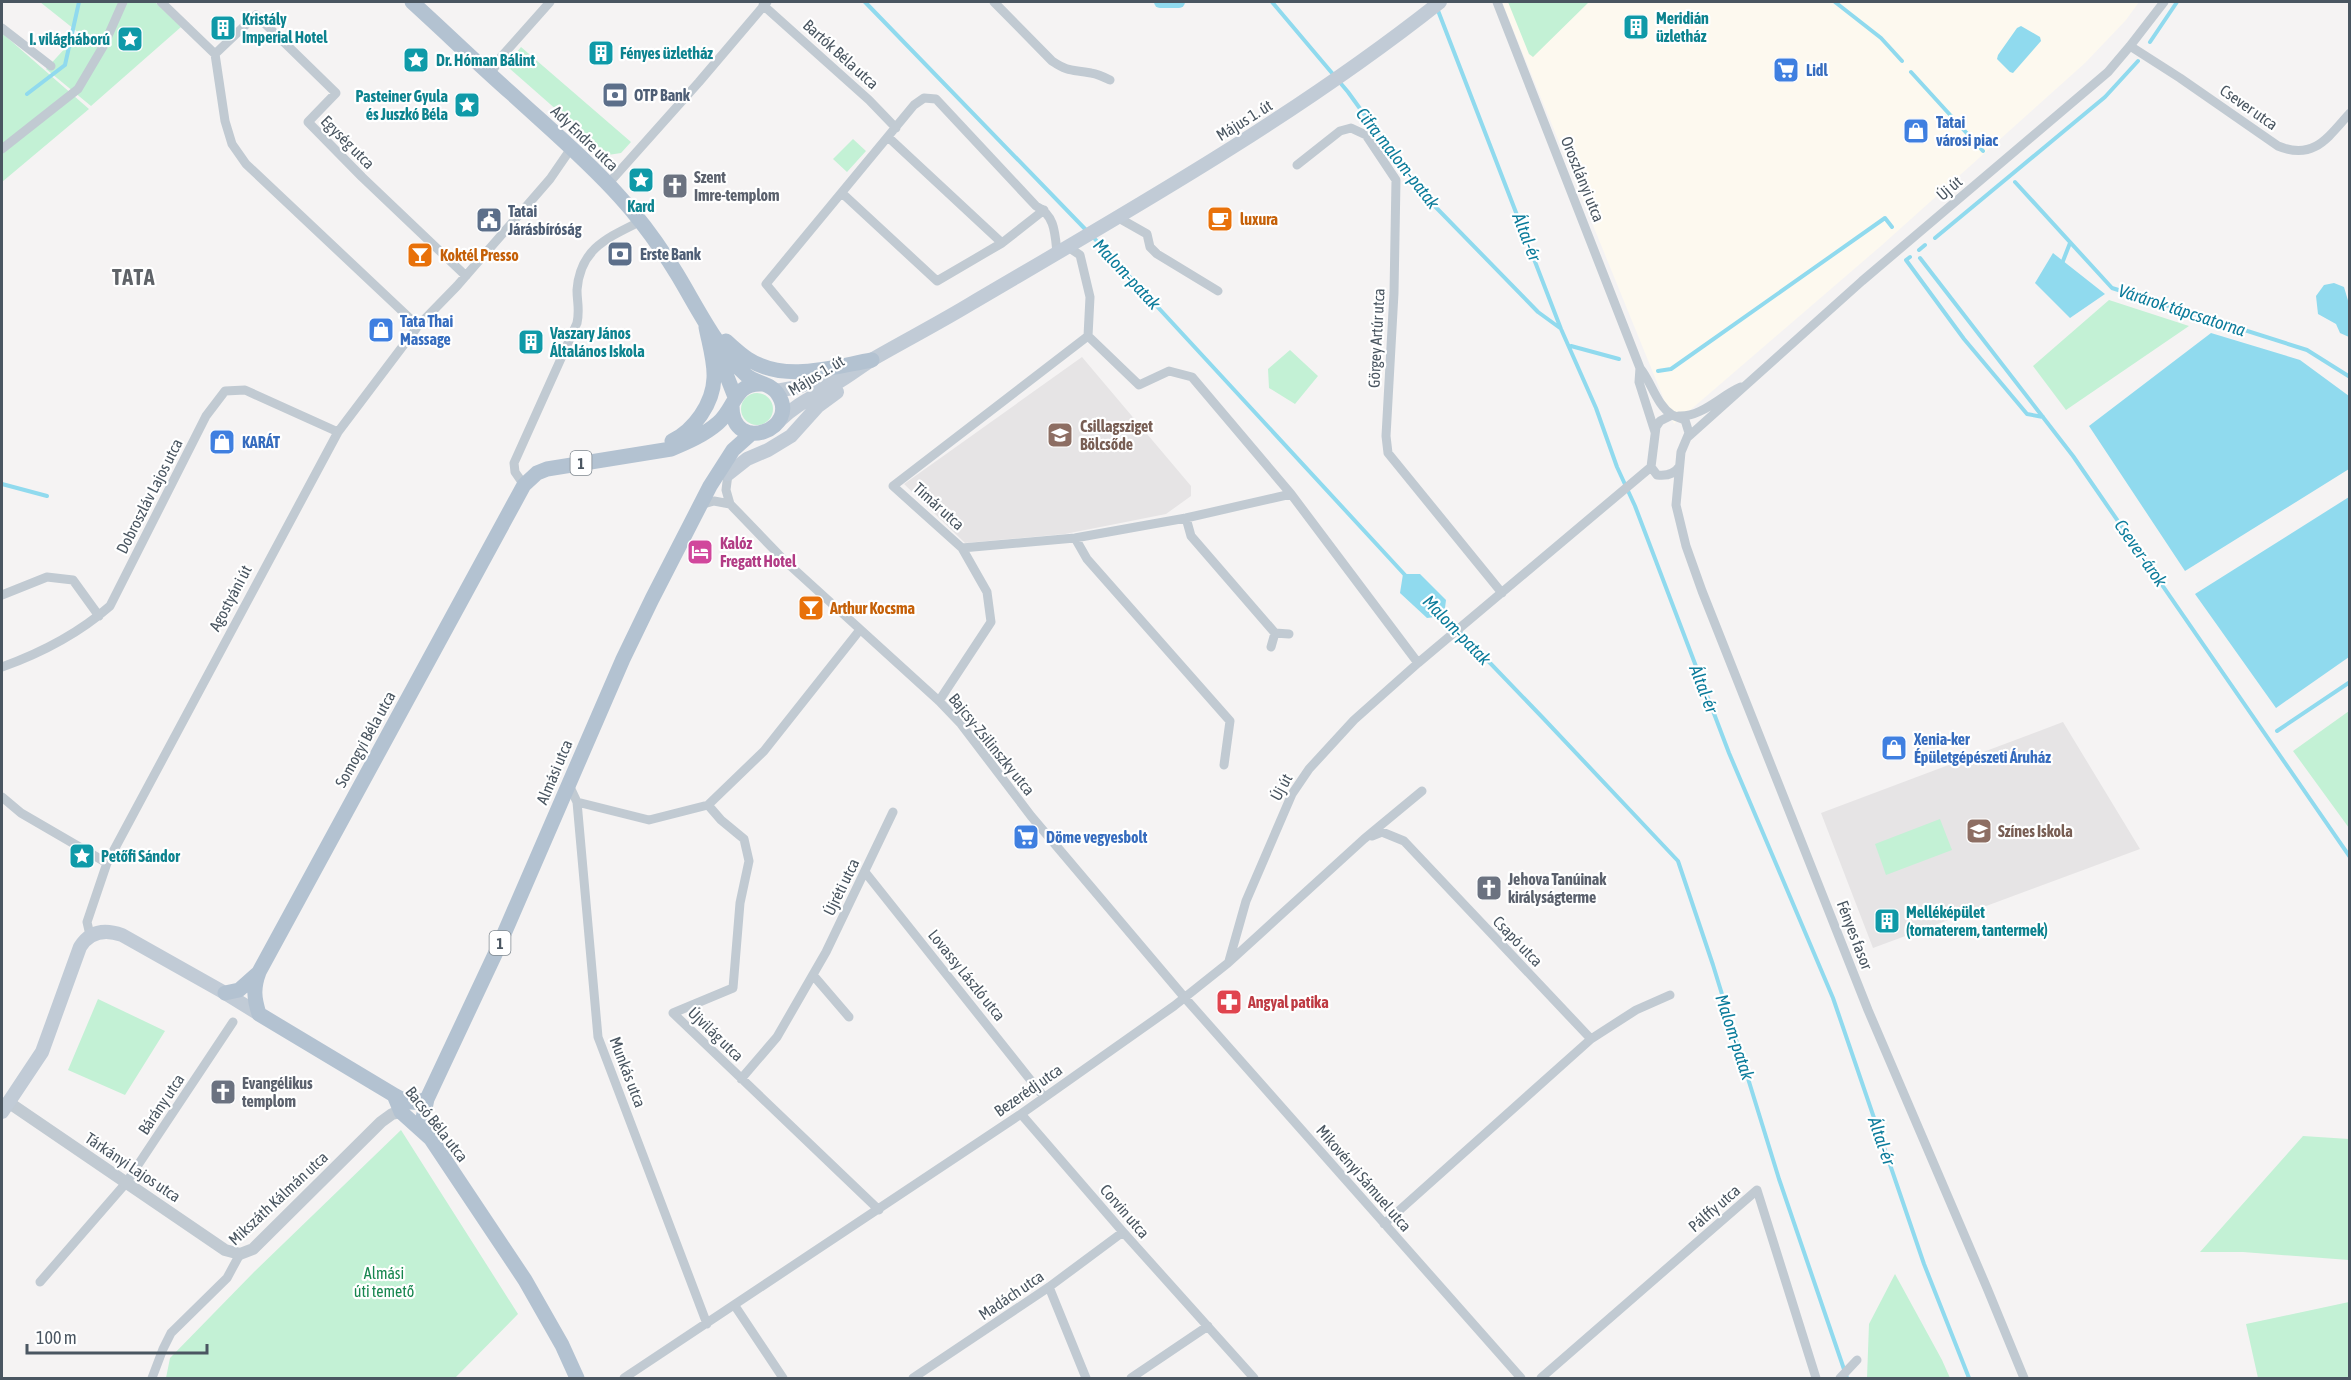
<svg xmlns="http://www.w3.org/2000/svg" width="2351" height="1380" font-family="'Asap Condensed',sans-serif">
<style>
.commercial{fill:#fdf9ef}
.education{fill:#e6e4e5}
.green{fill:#c3f1d5}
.water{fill:#90daee}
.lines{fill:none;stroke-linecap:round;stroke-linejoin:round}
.stream{stroke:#90daee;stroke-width:4}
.canal{stroke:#90daee;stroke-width:12}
.minor{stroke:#c1cad2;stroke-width:9}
.tertiary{stroke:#c1cad2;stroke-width:12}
.secondary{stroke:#c1cbd6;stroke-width:14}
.primary{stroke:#b3c2d1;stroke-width:15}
.labels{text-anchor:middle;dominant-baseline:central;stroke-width:4.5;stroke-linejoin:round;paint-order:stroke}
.shield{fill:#fff;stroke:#808990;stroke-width:1.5}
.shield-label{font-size:15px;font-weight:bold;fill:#4a5661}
.culture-label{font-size:16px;font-weight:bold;fill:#0d838f;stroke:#fff;text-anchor:start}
.street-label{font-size:16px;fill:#4a5661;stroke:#fff}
.shop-label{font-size:16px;font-weight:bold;fill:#366cbe;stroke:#fff;text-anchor:start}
.service-label{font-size:16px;font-weight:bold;fill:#4e5e75;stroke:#fff;text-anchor:start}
.worship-label{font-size:16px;font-weight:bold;fill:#5b616d;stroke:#fff;text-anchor:start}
.food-label{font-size:16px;font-weight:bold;fill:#c56008;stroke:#fff;text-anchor:start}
.education-label{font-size:16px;font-weight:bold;fill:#785e54;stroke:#fff;text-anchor:start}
.hotel-label{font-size:16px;font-weight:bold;fill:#b23c85;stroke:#fff;text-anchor:start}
.health-label{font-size:16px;font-weight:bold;fill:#be3a42;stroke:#fff;text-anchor:start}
.park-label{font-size:16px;fill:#17864f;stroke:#fff}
.water-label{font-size:18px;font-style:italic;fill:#0c7c9b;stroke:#fff}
.district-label{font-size:22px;font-weight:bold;letter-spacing:1.5px;fill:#5f6368;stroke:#fff}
</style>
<rect width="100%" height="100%" fill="#f5f3f3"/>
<path class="commercial" d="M1502,2H2139L2126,20L2085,63L1882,245L1674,424Z"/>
<path class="education" d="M1082,357L1191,486V496L1166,514L1065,534L965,543L904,484Z
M2063,722L2140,849L1873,948L1821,813Z"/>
<path class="green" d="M40,2H155L181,27L91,106L46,69L79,33Z
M1508,2H1589L1533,57L1529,54Z
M2,33L89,109L2,182Z
M521,47L631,142L621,153L608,155L509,68L508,63Z
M853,139L866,151L847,172L833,159Z
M2109,300L2189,326L2066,410L2033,366Z
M1290,350L1318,376L1295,404L1269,388L1268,369Z
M741 409a16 16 0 1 1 32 0a16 16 0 1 1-32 0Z
M2349,711V828L2293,751Z
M1940,819L1952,850L1886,875L1875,844Z
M98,999L165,1031L125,1095L68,1070Z
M401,1130L518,1314L455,1378H166L170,1358L254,1272Z
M2303,1136L2349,1139V1260L2243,1252H2200Z
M1895,1274L1942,1360L1950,1378H1867L1869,1324Z
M2349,1302V1378H2258L2246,1324Z"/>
<path class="water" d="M2021,26L2040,37L2041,41L2013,73L2010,72L1997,59L1998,55L2017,28Z
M2053,253L2105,294L2070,318L2035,283Z
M2334,283L2344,287L2349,304V337L2340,333L2336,324L2318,314L2316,296L2324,285Z
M2211,333L2300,360L2349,396V469L2185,571L2089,426Z
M2349,497V657L2276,708L2195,594Z
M1403,574H1420L1446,600L1444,616L1427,618L1400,593Z"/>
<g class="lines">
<path class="stream" d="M865,2L1088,232
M1272,2L1348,92L1419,190L1538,312L1560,328
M1835,2L1881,38L1902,61
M1437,8L1561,329L1596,408L1617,467L1635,506L1729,753L1833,998L1924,1264L1969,1378
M2150,42L2177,2
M1911,72L1983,151
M27,94L65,65L79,2
M2015,182L2112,288L2307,350L2350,377
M1093,237L1405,575
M1935,238L2105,97L2138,61
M1919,250L1925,245
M1910,257L1906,260L1964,339L2027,414L2043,417
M1920,258L2073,456L2350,857
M2063,261L2070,243
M1571,346L1619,359
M1658,371L1671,369L1885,218L1892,227
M2,484L47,496
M1442,613L1543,718L1678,861L1713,965L1779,1179L1847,1378
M2277,731L2350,682"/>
<path class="canal" d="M1160,2H1179"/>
<path class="minor" d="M161,2L215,54L225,121L232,144L246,164L418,326
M994,2L1052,61C1070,73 1072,69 1091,73C1097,74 1104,77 1110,80
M1497,2L1640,368C1652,383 1656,404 1672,415
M763,5L869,100L896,128
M2,28L51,66
M2130,46L2180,78L2278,146C2314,161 2328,137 2350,113
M215,54L256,15L336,93L308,122L362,177L466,276
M490,75L501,57L550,2
M888,137L1002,243
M2,149L78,89L104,45L123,2
M1297,165L1340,131L1351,128L1366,135L1396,180L1394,293L1386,436L1388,453L1502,593
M608,184L699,82L767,2
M843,194L937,281L1002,243L1044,210
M1117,217L1147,234L1150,247L1157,254L1218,291
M1068,247L1080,255L1090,297L1088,336L1139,385L1169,371L1192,377L1291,494L1418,663
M794,318L766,284L914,105L924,98L936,99L1036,206C1055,215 1055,233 1057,253
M1640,368L1639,382L1655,432
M1679,416C1702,417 1720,396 1741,387
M1688,437L1862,281L2108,72L2130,46L2164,2
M1679,467C1674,475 1666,476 1657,475L1651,467L1656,427L1660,421L1672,415L1685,420L1689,433L1681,452L1676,505L1686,546L1702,591L1868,1010L1987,1288L2024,1378
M728,474L726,490L730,504L785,561L939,701L961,724L1031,816L1185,998L1521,1378
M524,485L515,472L514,463L577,323C580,309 577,303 577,290C580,249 607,238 639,222
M707,503L714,501L730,504
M1186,518L1191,536L1275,633
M1075,538L1087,559L1230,721L1224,765
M962,548L1075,538L1186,518L1291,494
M2,595L47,577L73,580L99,616
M1271,647L1275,633L1289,634
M2,667C41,653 78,634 110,606L206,416L225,391L245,390L338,432
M939,701L991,622L987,592L962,548L893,486L1088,336
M569,785L577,802L598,1037L707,1324
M2,797L21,813L107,863
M577,802L649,820L708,805L764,751L859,631
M708,805L721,820L744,839L749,861L740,903L733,988L673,1013L879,1210
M1372,836L1382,832L1404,841L1591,1039
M865,872L1044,1097
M90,935L87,922L107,863L338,432L418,326L457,286L550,179L572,147
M1229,961L1246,901L1292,794L1309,769L1354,720L1418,663L1651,467
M813,975L849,1017
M741,1079L777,1037L826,952L893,812
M1021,1114L1123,1232L1254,1378
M1384,1224L1591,1039L1636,1010L1670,995
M40,1282L126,1183L233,1022
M1049,1287L1086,1378
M735,1306L783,1378
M152,1378L163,1349L171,1333L227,1278L240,1254
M624,1378L1021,1114L1174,1006L1228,963L1364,839L1422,791
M913,1378L1049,1287L1123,1232
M1131,1378L1208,1326
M1541,1378L1757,1190L1816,1378
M1840,1378L1857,1360"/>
<path class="tertiary" d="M8,1102L225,1250L240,1254L253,1249L381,1122L392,1114L401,1112"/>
<path class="secondary" d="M776,391L798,387L844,370
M779,421C796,404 815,396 835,384C848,377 860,367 873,359C906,340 939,323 972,303C1132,209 1295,117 1440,2
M728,474L747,459L768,450L791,436L818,406L837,392
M2,1112L42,1052L80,947C90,931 105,929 122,935L225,993L259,1014"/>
<path class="primary" d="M412,2C445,32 478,64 512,94C549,128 587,160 620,197C641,220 661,248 677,274C697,307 717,349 746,375C755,383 770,383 777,393C803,429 731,456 732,405
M726,341C733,347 740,354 748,359C785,383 832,367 872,360
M715,346L735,397
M672,441C694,430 713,404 714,378C715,362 709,343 706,327
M225,993L239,990L257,974
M394,1095L401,1112L431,1139L525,1280L562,1345L577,1378
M427,1099C413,1105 406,1102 394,1095L259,1014C254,998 253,988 259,972L524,485L537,473L547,469L671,449C688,442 704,435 718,423C735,409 734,383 761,384
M431,1139L423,1118L427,1099L497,950L623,659L652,599L710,486L733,450L752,433"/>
</g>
<defs>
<g id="building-square" transform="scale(1.35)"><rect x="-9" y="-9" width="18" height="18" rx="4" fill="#0f9aa8" stroke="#fff"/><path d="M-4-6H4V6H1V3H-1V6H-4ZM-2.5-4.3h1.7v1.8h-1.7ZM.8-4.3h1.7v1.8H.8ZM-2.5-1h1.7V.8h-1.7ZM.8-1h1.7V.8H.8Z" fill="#fff"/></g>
<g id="sight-square" transform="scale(1.35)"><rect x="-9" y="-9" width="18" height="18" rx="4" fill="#0f9aa8" stroke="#fff"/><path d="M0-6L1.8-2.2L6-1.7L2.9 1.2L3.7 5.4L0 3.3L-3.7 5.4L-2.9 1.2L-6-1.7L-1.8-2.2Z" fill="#fff"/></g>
<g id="supermarket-square" transform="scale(1.35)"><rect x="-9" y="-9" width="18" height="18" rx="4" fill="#3f7fe0" stroke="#fff"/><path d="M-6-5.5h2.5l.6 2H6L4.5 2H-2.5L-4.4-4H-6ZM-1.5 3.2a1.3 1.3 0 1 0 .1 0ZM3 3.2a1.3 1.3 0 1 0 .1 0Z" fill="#fff"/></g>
<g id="bank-square" transform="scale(1.35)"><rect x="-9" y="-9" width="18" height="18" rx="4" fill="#5c6f8a" stroke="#fff"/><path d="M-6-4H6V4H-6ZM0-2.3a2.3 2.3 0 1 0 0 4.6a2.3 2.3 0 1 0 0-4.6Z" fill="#fff"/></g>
<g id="shop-square" transform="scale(1.35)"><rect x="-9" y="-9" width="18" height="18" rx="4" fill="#3f7fe0" stroke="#fff"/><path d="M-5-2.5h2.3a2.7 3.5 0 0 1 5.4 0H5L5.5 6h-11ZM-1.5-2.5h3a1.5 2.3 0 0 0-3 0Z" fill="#fff"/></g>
<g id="church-square" transform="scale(1.35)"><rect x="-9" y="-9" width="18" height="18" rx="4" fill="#6b7280" stroke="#fff"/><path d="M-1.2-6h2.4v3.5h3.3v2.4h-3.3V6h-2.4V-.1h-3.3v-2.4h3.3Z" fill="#fff"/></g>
<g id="cafe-square" transform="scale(1.35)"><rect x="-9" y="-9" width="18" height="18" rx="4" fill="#e8710a" stroke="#fff"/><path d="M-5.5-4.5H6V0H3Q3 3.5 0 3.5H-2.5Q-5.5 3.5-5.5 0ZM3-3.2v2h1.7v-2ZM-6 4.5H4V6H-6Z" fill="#fff"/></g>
<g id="civic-square" transform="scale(1.35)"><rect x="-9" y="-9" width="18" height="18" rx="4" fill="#5c6f8a" stroke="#fff"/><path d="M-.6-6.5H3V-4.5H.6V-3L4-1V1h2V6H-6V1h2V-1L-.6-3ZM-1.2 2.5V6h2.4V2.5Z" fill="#fff"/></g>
<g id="bar-square" transform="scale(1.35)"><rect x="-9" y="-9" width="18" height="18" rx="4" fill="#e8710a" stroke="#fff"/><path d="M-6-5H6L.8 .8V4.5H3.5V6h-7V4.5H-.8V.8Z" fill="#fff"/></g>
<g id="school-square" transform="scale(1.35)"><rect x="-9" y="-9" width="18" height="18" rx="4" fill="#8d6e63" stroke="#fff"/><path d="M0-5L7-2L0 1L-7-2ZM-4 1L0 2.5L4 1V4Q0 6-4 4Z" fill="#fff"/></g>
<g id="hotel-square" transform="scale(1.35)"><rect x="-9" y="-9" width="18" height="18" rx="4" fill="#d1479c" stroke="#fff"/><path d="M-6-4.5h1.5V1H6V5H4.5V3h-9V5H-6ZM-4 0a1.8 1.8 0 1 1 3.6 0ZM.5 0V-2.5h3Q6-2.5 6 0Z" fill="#fff"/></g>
<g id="pharmacy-square" transform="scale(1.35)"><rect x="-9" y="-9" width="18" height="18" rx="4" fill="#e0444e" stroke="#fff"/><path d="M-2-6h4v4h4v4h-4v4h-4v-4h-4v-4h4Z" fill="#fff"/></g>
</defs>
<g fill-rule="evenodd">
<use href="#building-square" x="1636" y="27"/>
<use href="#building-square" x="223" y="28"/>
<use href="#sight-square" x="130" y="39"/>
<use href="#building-square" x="601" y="53"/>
<use href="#sight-square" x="416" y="60"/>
<use href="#supermarket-square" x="1786" y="70"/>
<use href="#bank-square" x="615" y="95"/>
<use href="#sight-square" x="467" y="105"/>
<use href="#shop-square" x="1916" y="131"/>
<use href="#sight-square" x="641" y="180"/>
<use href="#church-square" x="675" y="186"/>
<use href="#cafe-square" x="1220" y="219"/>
<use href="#civic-square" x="489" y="220"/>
<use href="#bank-square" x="620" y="254"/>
<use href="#bar-square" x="420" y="255"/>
<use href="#shop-square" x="381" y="330"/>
<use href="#building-square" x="531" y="342"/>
<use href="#school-square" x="1060" y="435"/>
<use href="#shop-square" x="222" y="442"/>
<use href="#hotel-square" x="700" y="552"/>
<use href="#bar-square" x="811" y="608"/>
<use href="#shop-square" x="1894" y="748"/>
<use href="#school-square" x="1979" y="831"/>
<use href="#supermarket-square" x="1026" y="837"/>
<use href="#sight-square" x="82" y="856"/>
<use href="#church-square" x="1489" y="888"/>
<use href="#building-square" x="1887" y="921"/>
<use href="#pharmacy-square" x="1229" y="1002"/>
<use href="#church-square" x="223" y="1092"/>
</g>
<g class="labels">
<g class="shield">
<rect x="570.5" y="451" width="21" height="24" rx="4.5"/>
<rect x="489.5" y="931" width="21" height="24" rx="4.5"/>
</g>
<g class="shield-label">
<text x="581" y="463">1</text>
<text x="500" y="943">1</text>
</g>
<g class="culture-label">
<text x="1656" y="18">Meridián<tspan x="1656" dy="18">üzletház</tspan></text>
<text x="242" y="19">Kristály<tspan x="242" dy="18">Imperial Hotel</tspan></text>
<text x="110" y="39" text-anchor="end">I. világháború</text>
<text x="620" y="53">Fényes üzletház</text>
<text x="436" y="60">Dr. Hóman Bálint</text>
<text x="448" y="96" text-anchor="end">Pasteiner Gyula<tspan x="448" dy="18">és Juszkó Béla</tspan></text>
<text x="641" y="206" text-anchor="middle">Kard</text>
<text x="550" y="333">Vaszary János<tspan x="550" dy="18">Általános Iskola</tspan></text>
<text x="101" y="856">Petőfi Sándor</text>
<text x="1906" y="912">Melléképület<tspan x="1906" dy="18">(tornaterem, tantermek)</tspan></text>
</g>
<g class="street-label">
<text transform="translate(841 54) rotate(42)">Bartók Béla utca</text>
<text transform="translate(2249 107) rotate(35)">Csever utca</text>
<text transform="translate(1244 120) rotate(-32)">Május 1. út</text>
<text transform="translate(585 138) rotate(44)">Ady Endre utca</text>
<text transform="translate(348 142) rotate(45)">Egység utca</text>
<text transform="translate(1583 179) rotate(68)">Oroszlányi utca</text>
<text transform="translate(1949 188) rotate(-41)">Új út</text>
<text transform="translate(1376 338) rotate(-87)">Görgey Artúr utca</text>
<text transform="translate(816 375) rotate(-31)">Május 1. út</text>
<text transform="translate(149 496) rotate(-63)">Dobroszláv Lajos utca</text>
<text transform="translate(939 506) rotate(42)">Tímár utca</text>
<text transform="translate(230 598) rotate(-62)">Agostyáni út</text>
<text transform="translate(365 739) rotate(-61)">Somogyi Béla utca</text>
<text transform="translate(992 744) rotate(51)">Bajcsy-Zsilinszky utca</text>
<text transform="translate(554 772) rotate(-67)">Almási utca</text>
<text transform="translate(1281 787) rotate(-61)">Új út</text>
<text transform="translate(841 887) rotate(-64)">Újréti utca</text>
<text transform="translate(1855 935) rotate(69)">Fényes fasor</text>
<text transform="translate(1518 941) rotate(46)">Csapó utca</text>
<text transform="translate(967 975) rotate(51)">Lovassy László utca</text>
<text transform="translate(716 1034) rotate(44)">Újvilág utca</text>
<text transform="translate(628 1072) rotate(69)">Munkás utca</text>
<text transform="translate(1028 1090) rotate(-35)">Bezerédj utca</text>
<text transform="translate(161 1104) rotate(-56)">Bárány utca</text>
<text transform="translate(437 1124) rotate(52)">Bacsó Béla utca</text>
<text transform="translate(133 1167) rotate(34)">Tárkányi Lajos utca</text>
<text transform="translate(1364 1178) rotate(49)">Mikovényi Sámuel utca</text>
<text transform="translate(278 1198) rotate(-43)">Mikszáth Kálmán utca</text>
<text transform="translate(1714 1208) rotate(-41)">Pálffy utca</text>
<text transform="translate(1125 1211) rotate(49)">Corvin utca</text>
<text transform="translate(1011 1295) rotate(-34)">Madách utca</text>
</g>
<g class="shop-label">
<text x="1806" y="70">Lidl</text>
<text x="1936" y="122">Tatai<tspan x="1936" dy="18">városi piac</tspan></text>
<text x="400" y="321">Tata Thai<tspan x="400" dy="18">Massage</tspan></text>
<text x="242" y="442">KARÁT</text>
<text x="1914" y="739">Xenia-ker<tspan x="1914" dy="18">Épületgépészeti Áruház</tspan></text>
<text x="1046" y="837">Döme vegyesbolt</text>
</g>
<g class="service-label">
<text x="634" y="95">OTP Bank</text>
<text x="508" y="211">Tatai<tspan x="508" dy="18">Járásbíróság</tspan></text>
<text x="640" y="254">Erste Bank</text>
</g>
<g class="worship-label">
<text x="694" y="177">Szent<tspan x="694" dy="18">Imre-templom</tspan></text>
<text x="1508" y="879">Jehova Tanúinak<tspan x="1508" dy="18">királyságterme</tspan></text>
<text x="242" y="1083">Evangélikus<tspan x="242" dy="18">templom</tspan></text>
</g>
<g class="food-label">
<text x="1240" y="219">luxura</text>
<text x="440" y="255">Koktél Presso</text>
<text x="830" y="608">Arthur Kocsma</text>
</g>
<g class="education-label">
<text x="1080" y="426">Csillagsziget<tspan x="1080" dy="18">Bölcsőde</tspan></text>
<text x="1998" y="831">Színes Iskola</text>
</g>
<g class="hotel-label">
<text x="720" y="543">Kalóz<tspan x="720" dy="18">Fregatt Hotel</tspan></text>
</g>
<g class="health-label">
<text x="1248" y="1002">Angyal patika</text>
</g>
<g class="park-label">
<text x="384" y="1273">Almási<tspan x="384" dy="18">úti temető</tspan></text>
</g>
<g class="water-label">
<text transform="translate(1398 158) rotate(52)">Cifra malom-patak</text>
<text transform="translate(1527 237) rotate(69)">Által-ér</text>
<text transform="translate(1127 274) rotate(47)">Malom-patak</text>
<text transform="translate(2182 310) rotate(18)">Várárok tápcsatorna</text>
<text transform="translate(2141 553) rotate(55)">Csever-árok</text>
<text transform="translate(1457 630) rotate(46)">Malom-patak</text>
<text transform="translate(1704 689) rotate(69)">Által-ér</text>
<text transform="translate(1735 1037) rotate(72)">Malom-patak</text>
<text transform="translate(1882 1141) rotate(71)">Által-ér</text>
</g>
<g class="district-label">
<text x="134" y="277">TATA</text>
</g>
</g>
<rect width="2351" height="1380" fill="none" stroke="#4a5661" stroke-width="6"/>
<path d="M27 1344v9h180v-9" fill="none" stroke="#4a5661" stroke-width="3"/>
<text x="36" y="1344" font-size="18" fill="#4a5661" stroke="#ffffff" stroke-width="4.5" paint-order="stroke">100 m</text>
</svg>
